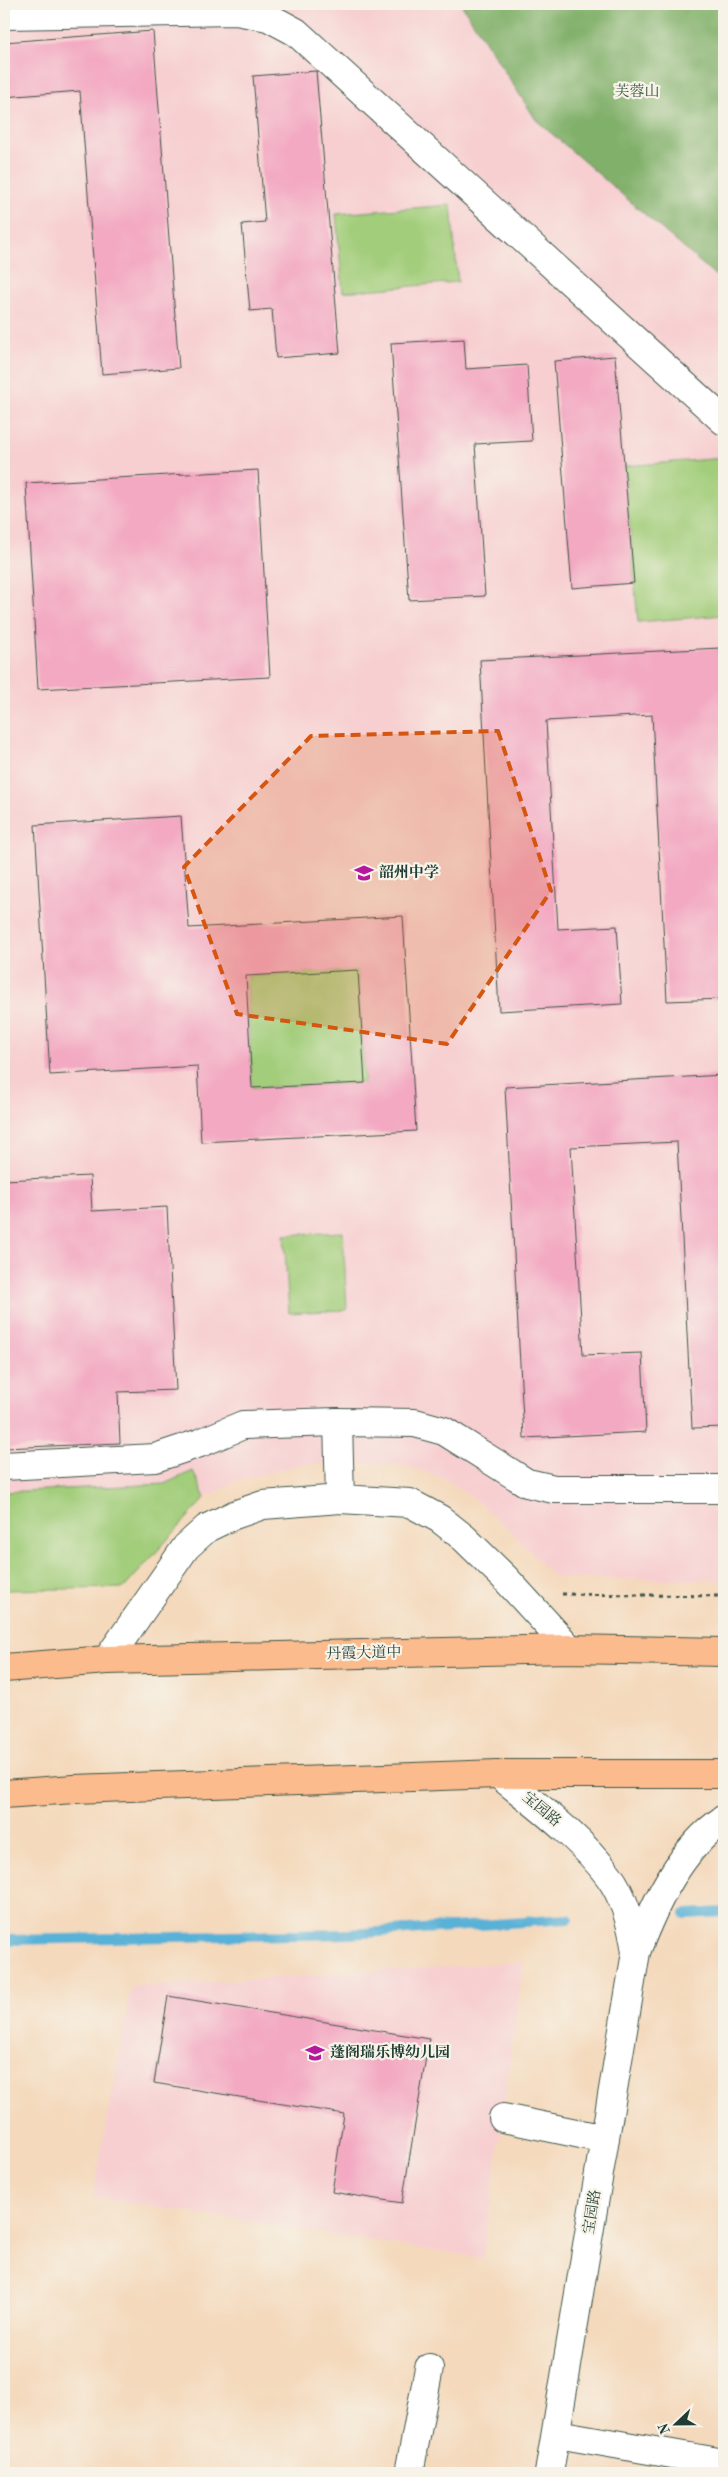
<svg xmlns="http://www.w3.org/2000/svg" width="728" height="2477" font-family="'Old Standard TT','Noto Serif SC',serif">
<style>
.built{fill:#f7cfd1}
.green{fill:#a2cd7a;stroke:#608557}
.forest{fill:#81b06a;stroke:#50764f}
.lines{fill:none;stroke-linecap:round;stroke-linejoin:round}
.stream{stroke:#59b1d6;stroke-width:10}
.building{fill:#f3a9c2;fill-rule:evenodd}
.minor-casing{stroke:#3f5448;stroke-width:30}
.major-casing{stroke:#3f5448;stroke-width:30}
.path{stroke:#3f5448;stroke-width:3;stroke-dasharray:4 4;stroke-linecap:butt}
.minor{stroke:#fff;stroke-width:28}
.major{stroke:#fbbb8c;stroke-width:28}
.marked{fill:#d45610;fill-opacity:0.2;stroke:#d45610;stroke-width:4;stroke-dasharray:10 6;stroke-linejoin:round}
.labels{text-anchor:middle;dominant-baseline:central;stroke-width:4.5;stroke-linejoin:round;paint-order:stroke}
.park-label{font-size:15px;fill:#395a42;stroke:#f7f3e8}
.poi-label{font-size:15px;font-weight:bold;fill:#1f3d34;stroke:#f7f3e8;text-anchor:start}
.street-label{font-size:15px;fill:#1f3d34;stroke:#f7f3e8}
</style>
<rect width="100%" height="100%" fill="#f7f3e8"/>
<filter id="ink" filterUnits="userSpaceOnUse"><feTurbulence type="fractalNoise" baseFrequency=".02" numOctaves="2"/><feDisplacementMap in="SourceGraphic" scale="10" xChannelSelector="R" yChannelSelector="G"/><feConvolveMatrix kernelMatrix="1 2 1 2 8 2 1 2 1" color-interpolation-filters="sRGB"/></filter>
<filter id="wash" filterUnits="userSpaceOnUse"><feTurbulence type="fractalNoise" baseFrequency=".0096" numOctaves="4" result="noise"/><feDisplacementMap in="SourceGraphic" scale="20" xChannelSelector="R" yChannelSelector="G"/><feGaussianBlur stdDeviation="1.12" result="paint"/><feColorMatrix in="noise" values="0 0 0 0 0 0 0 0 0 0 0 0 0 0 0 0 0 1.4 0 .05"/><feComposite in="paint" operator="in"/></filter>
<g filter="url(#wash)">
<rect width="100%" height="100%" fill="#f4d9bc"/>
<path class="built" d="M4,4H461L536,120L724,283V1580L555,1578L512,1532L471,1496L444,1478L417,1469L387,1463L303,1464L239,1480L205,1498L124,1588L4,1590Z
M523,1962L483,2258L93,2197L131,1987Z"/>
<path class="green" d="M451,205L458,282L343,292L336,214Z
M724,458V615L638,622L624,466Z
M358,970L365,1083L252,1088L246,976Z
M343,1232L347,1310L289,1313L284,1235Z
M193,1471L205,1498L124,1588L4,1590V1492L164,1484Z"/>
<path class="forest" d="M461,4H724V283L536,120Z"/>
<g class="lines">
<path class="stream" d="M685,1914L724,1912
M4,1940L349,1934L568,1919"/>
</g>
<g id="blocks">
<path class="building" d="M153,31L179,368L102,374L80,91L4,97V42Z
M316,71L340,353L276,358L272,309L250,311L242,224L265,222L253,76Z
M464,339L466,369L527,365L532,441L475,444L485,596L409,600L391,343Z
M615,356L634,583L572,588L554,361Z
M258,470L270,677L38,689L26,483Z
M720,648L724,722V999L667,1001L652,715L546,721L558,929L617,926L622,1004L499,1011L480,660Z
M181,816L189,928L403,916L416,1131L201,1142L197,1066L50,1075L35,825ZM358,970L365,1083L252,1088L246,976Z
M724,1075V1427L692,1428L677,1142L571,1147L583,1355L642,1353L646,1432L524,1438L505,1087Z
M90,1176L92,1211L167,1207L176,1390L118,1392L120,1443L4,1448V1180Z
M168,1996L429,2039L402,2203L332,2192L344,2114L154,2083Z"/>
</g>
</g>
<g filter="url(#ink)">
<use href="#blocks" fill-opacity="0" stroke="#3f5448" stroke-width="1"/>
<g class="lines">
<g class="minor-casing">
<path id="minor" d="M4,15L236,11L268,17L296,32L724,421
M338,1422L340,1499
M4,1466L155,1458L200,1443L243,1425L338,1422L415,1423L444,1431L527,1483L554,1489H724
M107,1660L186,1547L207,1528L234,1515L263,1505L340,1499L410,1503L440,1519L464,1538L505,1578L570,1649
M498,1774C536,1805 579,1836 609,1876C625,1898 632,1925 636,1952
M503,2118L605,2139
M557,2434L724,2463
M409,2473L429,2368
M549,2473L636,1952C655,1903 680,1849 724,1819"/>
</g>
<g class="major-casing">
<path id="major" d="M4,1668L107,1660L570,1649L724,1652
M4,1794L74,1789L498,1774H724"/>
</g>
<path class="path" d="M562,1594L724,1596"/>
<use href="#minor" class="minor"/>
<use href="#major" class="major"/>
</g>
</g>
<path class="marked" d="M498,731L551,891L447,1044L237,1014L184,867L311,736Z"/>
<defs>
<g id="school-bare" transform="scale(1.5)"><path d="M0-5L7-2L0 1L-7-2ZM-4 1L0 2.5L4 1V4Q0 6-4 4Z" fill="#b5179e" stroke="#f7f3e8" stroke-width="2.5" paint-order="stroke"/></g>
</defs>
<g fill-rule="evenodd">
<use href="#school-bare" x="364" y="873"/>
<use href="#school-bare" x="315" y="2053"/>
</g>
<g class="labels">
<g class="park-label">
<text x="637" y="92">芙蓉山</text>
</g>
<g class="poi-label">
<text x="379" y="873">韶州中学</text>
<text x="330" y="2053">蓬阁瑞乐博幼儿园</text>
</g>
<g class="street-label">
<text transform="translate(364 1654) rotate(-1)">丹霞大道中</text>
<text transform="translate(541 1810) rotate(40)">宝园路</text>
<text transform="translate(593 2212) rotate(-81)">宝园路</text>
</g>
</g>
<rect width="728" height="2477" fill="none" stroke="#f7f3e8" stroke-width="20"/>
<g transform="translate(676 2424) rotate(248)" stroke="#f7f3e8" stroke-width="4" paint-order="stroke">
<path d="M0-4L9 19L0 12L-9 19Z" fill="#1f3d34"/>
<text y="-8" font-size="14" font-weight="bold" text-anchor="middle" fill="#1f3d34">N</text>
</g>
</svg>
